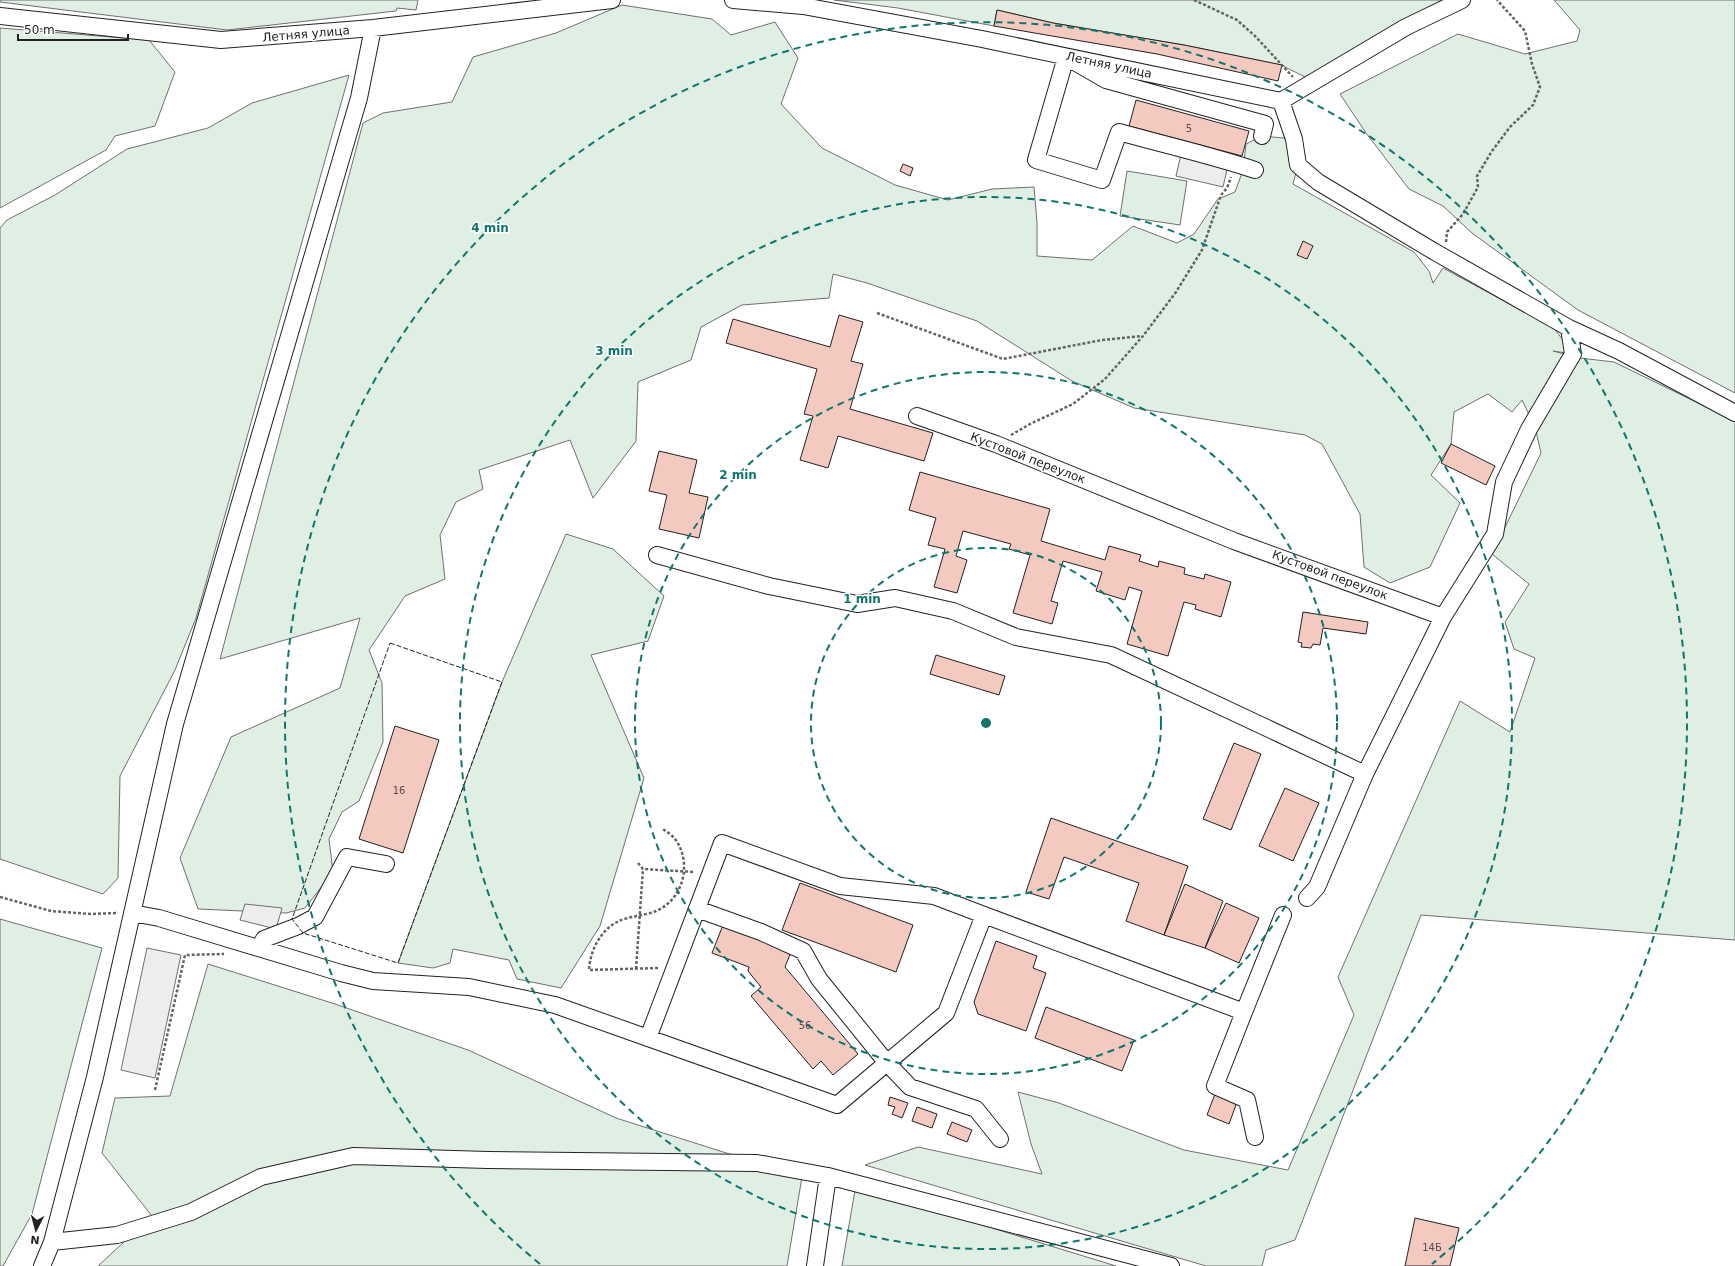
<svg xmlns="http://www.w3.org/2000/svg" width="1735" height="1266" font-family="'DejaVu Sans',sans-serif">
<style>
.green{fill:#e0efe3;stroke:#6f6f6f}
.parking{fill:#ededed;stroke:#6f6f6f}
.building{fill:#f3c9c0;stroke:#222}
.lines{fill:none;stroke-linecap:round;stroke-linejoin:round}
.minor-casing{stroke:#222;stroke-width:18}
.path{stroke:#646464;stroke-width:2.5;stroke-dasharray:3 2;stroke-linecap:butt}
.minor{stroke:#fff;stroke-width:16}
.fence{stroke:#222;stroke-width:1;stroke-dasharray:5 2;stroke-linecap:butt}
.ring{fill:none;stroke:#0f766e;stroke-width:2;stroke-dasharray:7 5}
.labels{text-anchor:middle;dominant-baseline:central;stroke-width:3;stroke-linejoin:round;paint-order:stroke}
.number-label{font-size:10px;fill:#564c4a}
.street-label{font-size:12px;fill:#222;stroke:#fff}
.centre{fill:#0f766e;stroke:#fff;stroke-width:2}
.ring-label{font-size:12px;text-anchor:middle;font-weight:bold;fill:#0f766e;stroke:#fff;stroke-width:3;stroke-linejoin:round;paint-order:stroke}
</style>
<rect width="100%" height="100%" fill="#fff"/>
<path class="green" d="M0,0H418L416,10L397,8L396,11L227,30L0,2Z
M834,0H1450L1307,78L1281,65L1184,45L1053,23L997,10L994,26L898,8Z
M1554,0H1735V393L1578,310L1472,233L1443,206L1409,189L1366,133L1340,94L1458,34L1525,54L1577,41L1580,30Z
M622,5L712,19L731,35L775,22L798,58L781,104L822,148L895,185L948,200L992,189L1034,187L1037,223V256L1092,260L1133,226L1177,243L1194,234L1218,199L1235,192L1243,170L1246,144L1262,136L1294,139L1298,165L1293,184L1414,252L1429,271L1433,283L1443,268L1554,328L1573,354L1553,351L1580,358L1614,362L1735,421V940L1421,915L1295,1240L1266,1250L1262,1266H1206L865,1165L918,1147L1042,1174L1031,1144L1018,1092L1059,1103L1184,1150L1288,1170L1354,1015L1338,977L1460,701L1510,732L1535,658L1514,649L1505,622L1529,584L1492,554L1541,453L1535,427L1522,400L1512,412L1488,394L1454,412L1451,444L1431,475L1460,503L1430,567L1390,583L1364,567L1360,514L1322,444L1305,435L1134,408L1072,381L977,321L867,283L833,274L829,298L742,305L701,327L691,360L638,382L636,441L593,498L570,440L479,470L483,489L456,502L440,535L445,579L405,596L369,650L382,683L383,742L359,801L342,812L329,839L333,872L305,908L286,913L198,909L180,858L231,737L340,688L360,618L220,659L363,123L383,113L452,102L473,57L556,33Z
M0,28L149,40L175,72L155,126L115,136L106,150L0,208Z
M349,75L196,618L175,670L120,776L118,878L103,894L0,859V228L7,220L55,195L127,149L208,128L252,103Z
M1127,171L1187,181L1180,225L1120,216Z
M566,534L613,549L664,596L648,641L591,655L644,778L600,926L561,988L517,979L509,960L453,949L450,963L433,968L398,963L502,682Z
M0,919L102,948L32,1214L3,1266H0Z
M208,964L335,1004L468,1050L616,1118L802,1177L787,1266H98L152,1216L102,1153L115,1098L170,1096Z
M855,1190L917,1205L1116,1266H842Z"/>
<path class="parking" d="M1182,150L1229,161L1223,187L1176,176Z
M245,904L282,908L276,929L240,920Z
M147,948L181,955L155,1078L121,1070Z"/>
<path class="building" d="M997,10L1053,23L1184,45L1282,65L1278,81L1157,54L994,26Z
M1136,100L1249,131L1242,156L1129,126Z
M903,164L913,168L910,176L900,171Z
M1303,241L1313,246L1307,259L1297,255Z
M839,315L863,322L851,361L863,364L850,409L933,433L924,461L838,436L828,468L800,460L813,416L804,414L817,369L726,343L733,319L830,347Z
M1451,444L1495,466L1486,485L1441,463Z
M659,451L697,460L689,493L708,497L699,538L659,529L667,495L649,491Z
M920,472L1050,509L1041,541L1105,560L1109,546L1141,555L1139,561L1158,567L1159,561L1185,568L1184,574L1204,579L1205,574L1231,582L1221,617L1195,609L1196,605L1184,602L1168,656L1127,644L1142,591L1129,587L1125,600L1096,591L1102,572L1063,561L1051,601L1058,603L1052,624L1013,613L1030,555L1009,549L1011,544L963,531L956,556L967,560L957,593L934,587L945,549L928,545L936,518L909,510Z
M1303,612L1368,622L1366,634L1323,628L1320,645L1313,644L1311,648L1301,647L1302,643L1298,642Z
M936,655L1005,676L999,695L930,674Z
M395,726L439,740L403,853L359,839Z
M1234,743L1261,754L1231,830L1203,819Z
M1285,788L1319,803L1293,861L1259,846Z
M1051,818L1188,866L1164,935L1126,921L1139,883L1064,857L1049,899L1026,892Z
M800,883L913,925L896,972L782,930Z
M1185,884L1223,901L1205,948L1164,935Z
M1226,903L1259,918L1239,963L1205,948Z
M723,925L791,952L785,967L858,1054L833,1075L821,1061L813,1069L751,996L761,987L748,971L749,967L712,953Z
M996,941L1037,956L1033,968L1046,973L1026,1031L978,1014L974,1002Z
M1046,1007L1134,1040L1122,1071L1035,1038Z
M1215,1094L1237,1102L1229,1124L1207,1115Z
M890,1097L908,1103L902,1118L892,1114L895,1107L888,1105Z
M917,1107L937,1114L932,1128L912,1121Z
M952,1122L972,1130L967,1142L947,1134Z
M1415,1218L1459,1228L1450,1266H1405Z"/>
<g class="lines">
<g class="minor-casing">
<path id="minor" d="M733,0L803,6L982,39L1281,101L1406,27L1462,0
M0,16L221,40L373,28L612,0
M1281,101L1294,139L1298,165L1318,182L1435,252L1569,328L1619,351L1735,413
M1255,170C1210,155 1165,145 1119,132L1102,180L1036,160L1066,57L1106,80L1265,124L1262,136
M917,416L996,444L1234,541L1443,617L1495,534L1504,482L1529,429L1573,354L1569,328
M657,555L769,586L857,604L895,598L953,611L1016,637L1111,655L1365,774L1443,617
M1307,898L1317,887L1365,774
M697,909L761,932L803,951L819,979L887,1063L910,1087L976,1109L1000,1139
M132,913L159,918L341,973L373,981L469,987L555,1005L837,1105L946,1013L984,915L1244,1012L1283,915
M259,948L264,939L298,926L315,917L347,857L386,864
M1244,1012L1215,1086L1247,1100L1255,1137
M648,1038L722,843L840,886L934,896L984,915
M52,1242L117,1235L191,1212L261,1177L353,1156L488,1160L757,1163L828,1176L1171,1266
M42,1266L52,1242L95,1077L175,724L359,98L373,28
M815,1266L828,1176"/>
</g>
<path class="path" d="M1194,0L1237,20L1255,36L1293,77
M1446,242L1447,232L1463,214L1478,187L1477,176L1492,151L1510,127L1533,105L1540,87L1532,64L1525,31L1497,0
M877,313L1003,359L1102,340L1142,336
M1011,435L1030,424L1073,404L1105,379L1143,336L1176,292L1202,250L1221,195L1227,188L1231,177
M638,863L643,869L695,872
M0,897L51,911L91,914L117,913
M658,968L589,970C590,951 600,931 617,922C628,916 644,916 656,911C683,900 693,863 675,839C672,835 667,832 663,829
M636,969L643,869
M155,1090L185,955L224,954"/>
<use href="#minor" class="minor"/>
<path class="fence" d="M390,643L502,682L398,963L303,933L292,919Z"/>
</g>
<g class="ring">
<circle cx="986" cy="723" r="175"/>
<circle cx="986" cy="723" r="351"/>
<circle cx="986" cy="723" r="526"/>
<path d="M540 1264A701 701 0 1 1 1432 1264"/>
</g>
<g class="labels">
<g class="number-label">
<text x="1189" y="128">5</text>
<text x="399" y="790">16</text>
<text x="805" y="1025">56</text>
<text x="1432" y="1247">14Б</text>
</g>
<g class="street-label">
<text transform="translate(306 34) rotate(-5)">Летняя улица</text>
<text transform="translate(1109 65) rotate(12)">Летняя улица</text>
<text transform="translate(1028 458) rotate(21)">Кустовой переулок</text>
<text transform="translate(1330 575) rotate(20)">Кустовой переулок</text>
</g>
</g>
<circle cx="986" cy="723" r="6" class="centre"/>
<g class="ring-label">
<text x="490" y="232">4 min</text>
<text x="614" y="355">3 min</text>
<text x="738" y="479">2 min</text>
<text x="862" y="603">1 min</text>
</g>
<g transform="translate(36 1230) rotate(186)" stroke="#ffffff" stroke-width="3" paint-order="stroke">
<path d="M0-3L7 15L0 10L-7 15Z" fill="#222222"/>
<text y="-6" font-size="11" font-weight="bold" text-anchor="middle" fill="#222222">N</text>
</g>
<path d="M18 34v6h110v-6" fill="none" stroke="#222222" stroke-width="2"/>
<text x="24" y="34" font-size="12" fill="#222222" stroke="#ffffff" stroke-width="3" paint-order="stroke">50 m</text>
</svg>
